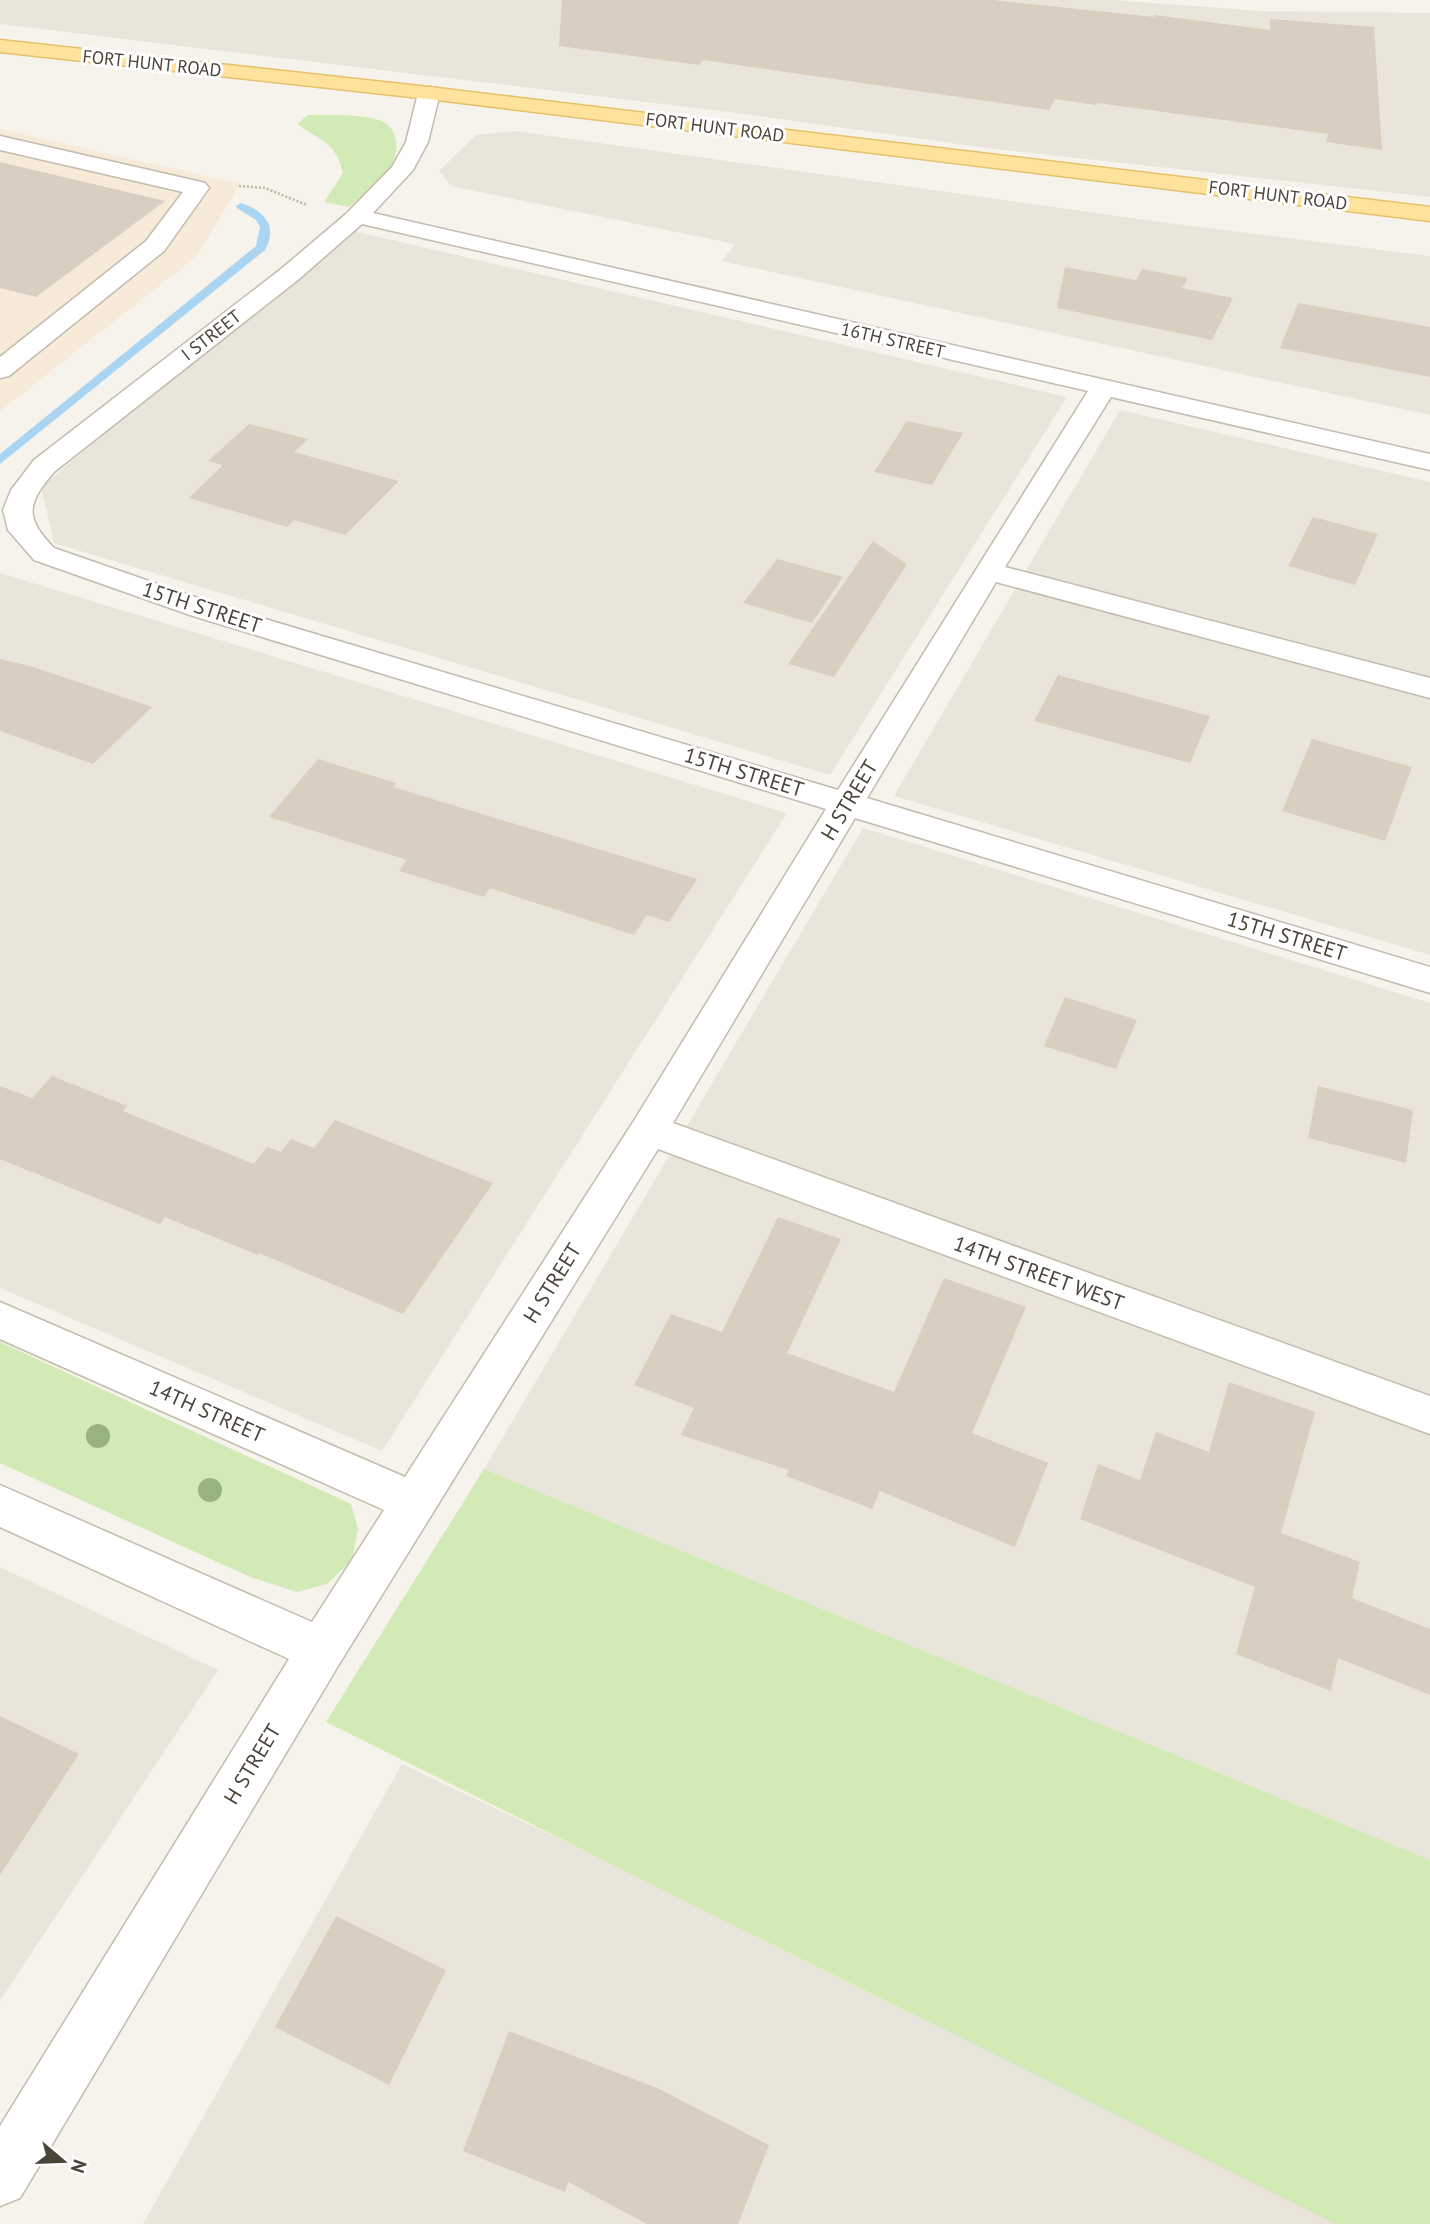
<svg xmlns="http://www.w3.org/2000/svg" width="1430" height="2224" font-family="'PT Sans',sans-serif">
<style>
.residential{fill:#eae5da}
.commercial{fill:#f7ead8}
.green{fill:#d2eab5}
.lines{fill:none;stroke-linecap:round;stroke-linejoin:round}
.stream{fill:#a9d4f2;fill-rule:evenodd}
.building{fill:#d8cfc1}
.minor-casing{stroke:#c2bbae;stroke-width:3}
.major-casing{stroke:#e6c16a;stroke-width:3}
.path{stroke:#c4b79f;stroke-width:2.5;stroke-dasharray:2 2;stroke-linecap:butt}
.minor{fill:#fff;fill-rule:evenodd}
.major{fill:#ffe39c;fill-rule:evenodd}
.tree{fill:#97b381}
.labels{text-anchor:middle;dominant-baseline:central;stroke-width:6;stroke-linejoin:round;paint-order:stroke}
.far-street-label{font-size:18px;fill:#4b4439;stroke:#fff}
.street-label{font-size:21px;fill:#4b4439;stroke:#fff}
</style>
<rect width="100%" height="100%" fill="#f6f3ec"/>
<path class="residential" d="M0,0H1113L1261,11L1430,13V197L987,148L745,114L0,24Z
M515,131L1160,222L1430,256V415L722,261L735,244L451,186L439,171L476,135Z
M349,230L1067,397L830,775L54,543L41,487Z
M1120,410L1430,482V955L894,796Z
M0,573L787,813L382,1451L0,1288Z
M863,828L1430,1003V1860L484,1469Z
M0,1567L218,1670L0,2001Z
M402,1764L1372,2224H143Z"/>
<path class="commercial" d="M0,129L240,184L197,256L0,411Z"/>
<path class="green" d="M308,115C330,115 358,114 379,120C387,123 391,127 394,134C406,166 370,190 349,207L324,202L343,173C336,142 321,141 297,124Z
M0,1342L351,1504L358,1529L352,1560L327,1584L297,1592L250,1577L0,1463Z
M484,1469L1430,1860V2224H1335L326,1722Z"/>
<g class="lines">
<path class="stream" d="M241,203C265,211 278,226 265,250L0,464V454L256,246L260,227L256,220L237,208L236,206Z"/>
</g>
<path class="building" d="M562,0H993L1154,17L1155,15L1270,30V19L1374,27L1382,150L1326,142L1328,134L1097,103L1096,105L1055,99L1049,110L703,60L699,65L559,46Z
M0,162L165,201L36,297L0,288Z
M1065,267L1136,280L1142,269L1188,278L1182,288L1233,298L1212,340L1057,308Z
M1298,303L1430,327V377L1280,348Z
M907,421L963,433L932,485L874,472Z
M249,424L308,439L294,452L399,481L345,535L294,520L287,527L189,498L223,465L208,461Z
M1313,517L1378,534L1355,585L1288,566Z
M873,541L907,564L834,677L788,664Z
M777,559L843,577L812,623L743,603Z
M0,659L30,666L152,707L93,764L0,731Z
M1058,675L1210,716L1190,763L1034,721Z
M1312,739L1412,767L1385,841L1282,811Z
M318,759L396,783L393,787L697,879L669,922L647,915L634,935L490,888L484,897L399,871L407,860L269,817Z
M1065,997L1137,1020L1116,1069L1044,1046Z
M52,1076L127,1106L123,1111L254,1164L267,1147L281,1152L291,1139L314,1148L335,1120L493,1183L403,1314L259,1253L258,1255L165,1217L160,1224L0,1159V1086L32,1098Z
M1318,1086L1413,1110L1406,1163L1308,1138Z
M778,1217L841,1239L787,1353L894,1392L944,1278L1026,1307L972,1433L1048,1463L1015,1547L880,1491L872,1509L786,1476L789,1470L681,1435L694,1408L634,1385L671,1314L722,1332Z
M1229,1382L1315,1412L1281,1533L1360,1562L1352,1598L1430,1629V1695L1338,1658L1331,1691L1236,1654L1255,1587L1080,1519L1098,1464L1140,1480L1156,1432L1209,1452Z
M0,1716L79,1754L0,1875Z
M336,1916L446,1970L389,2085L275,2027Z
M509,2031L657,2088L769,2145L738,2224H647L568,2182L565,2192L463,2151Z"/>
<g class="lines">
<g class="minor-casing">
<path id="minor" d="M429,87L437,88L440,93L428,142L413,170L373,213L1430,454V470L1111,397L1005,567L1430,678V698L996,582L867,798L1430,967V993L855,818L673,1123L1430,1396V1434L658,1149L338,1666L20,2198L0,2206V2126L289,1659L0,1527V1485L312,1622L384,1510L0,1339V1302L405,1477L635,1119L826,809L193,616L34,560L8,530L3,510L11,490L34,460L281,269L346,214L392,167L406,142L418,93L421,88ZM362,224L1088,391L838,790L215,604L54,548C24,517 27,504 54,472L299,279Z
M0,136L197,181L205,183L209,188L164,251L9,376L0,378V357L146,241L183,192L0,150Z"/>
</g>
<g class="major-casing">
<path id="major" d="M0,40L429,87L1430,207V221L429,99L0,52Z"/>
</g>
<path class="path" d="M239,186L265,188L307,205"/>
<use href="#minor" class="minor"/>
<use href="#major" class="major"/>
</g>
<g class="tree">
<circle cx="98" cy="1436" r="12"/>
<circle cx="210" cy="1490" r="12"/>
</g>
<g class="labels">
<g class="far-street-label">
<text transform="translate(152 63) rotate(6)">FORT HUNT ROAD</text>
<text transform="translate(715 127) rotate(7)">FORT HUNT ROAD</text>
<text transform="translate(1278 195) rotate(7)">FORT HUNT ROAD</text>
<text transform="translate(211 335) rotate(-38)">I STREET</text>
<text transform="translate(893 340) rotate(13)">16TH STREET</text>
</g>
<g class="street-label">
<text transform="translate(202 607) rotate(18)">15TH STREET</text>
<text transform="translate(744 772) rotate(17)">15TH STREET</text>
<text transform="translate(849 800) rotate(-59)">H STREET</text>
<text transform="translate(1287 936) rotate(17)">15TH STREET</text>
<text transform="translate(1039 1273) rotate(20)">14TH STREET WEST</text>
<text transform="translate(552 1283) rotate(-58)">H STREET</text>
<text transform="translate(207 1411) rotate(24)">14TH STREET</text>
<text transform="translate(252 1764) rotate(-59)">H STREET</text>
</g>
</g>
<g transform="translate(63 2161) rotate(109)" stroke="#ffffff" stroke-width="5" paint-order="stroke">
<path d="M0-5L12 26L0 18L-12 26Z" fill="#4b4439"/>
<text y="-10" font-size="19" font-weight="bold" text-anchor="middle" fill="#4b4439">N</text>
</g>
</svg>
